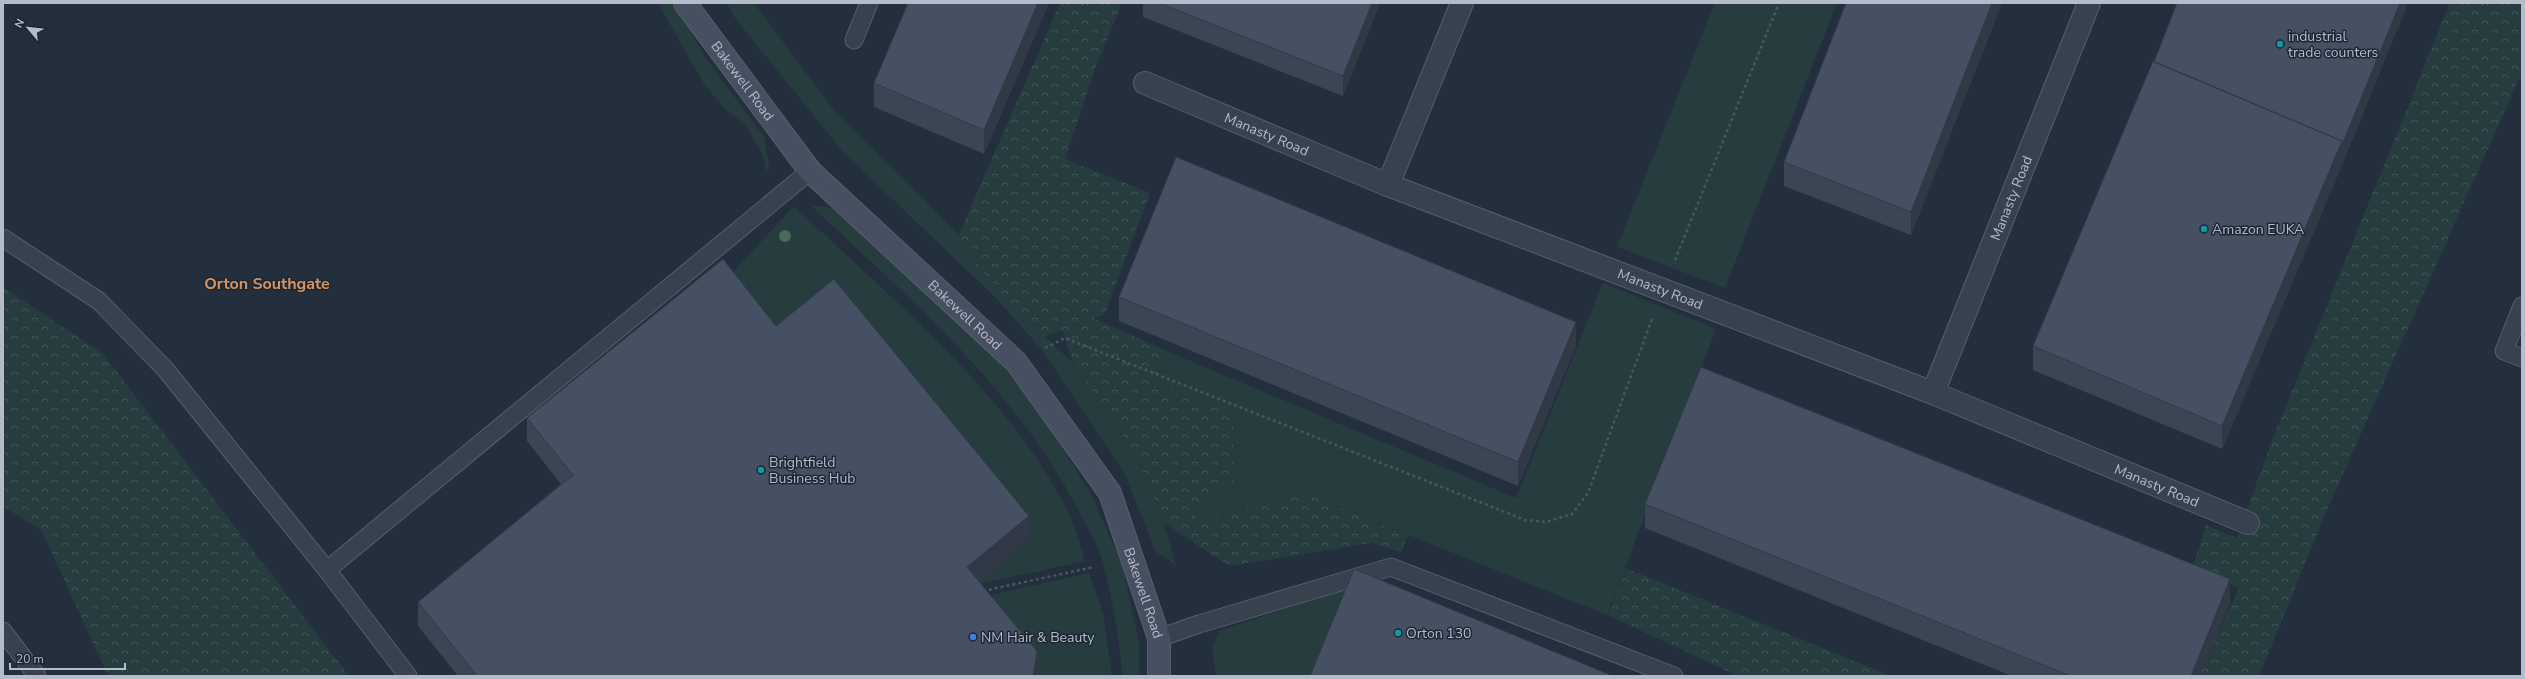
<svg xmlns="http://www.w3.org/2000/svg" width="2525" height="679" font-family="'Nunito Sans',sans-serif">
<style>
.green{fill:#263c3f}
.forest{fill:url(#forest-crowns)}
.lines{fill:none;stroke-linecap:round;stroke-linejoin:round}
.lane-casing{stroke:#565f6c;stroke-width:19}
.street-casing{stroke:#565f6c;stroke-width:24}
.secondary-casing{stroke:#565f6c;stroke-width:24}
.path{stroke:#44595c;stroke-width:2.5;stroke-dasharray:3 3;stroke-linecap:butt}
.lane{stroke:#38414e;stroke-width:17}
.street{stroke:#38414e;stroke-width:22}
.secondary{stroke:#465061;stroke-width:22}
.tree{fill:#4b6a5d}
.wall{fill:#3b4654}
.shaded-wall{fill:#303945}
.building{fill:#455162;stroke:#303945}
.culture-dot{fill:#0f9aa8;stroke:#1d2633;stroke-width:1.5}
.shop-dot{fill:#3f7fe0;stroke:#1d2633;stroke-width:1.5}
.labels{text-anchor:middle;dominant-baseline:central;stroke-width:3;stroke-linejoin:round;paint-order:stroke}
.poi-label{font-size:14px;fill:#b4bcc9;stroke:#1d2633;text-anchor:start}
.street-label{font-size:14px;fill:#b4bcc9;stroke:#1d2633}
.quarter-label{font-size:16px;font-weight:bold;fill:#d59563;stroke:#1d2633}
</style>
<defs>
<pattern id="forest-crowns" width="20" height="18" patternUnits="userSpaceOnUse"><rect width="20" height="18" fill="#263c3f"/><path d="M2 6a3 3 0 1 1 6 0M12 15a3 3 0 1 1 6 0" fill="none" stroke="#435659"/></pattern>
</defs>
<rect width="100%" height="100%" fill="#242f3e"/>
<path class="green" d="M658,3H675L705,57L765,138L769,167L767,172L762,154L746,125L723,107L704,84Z
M727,3H754L836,113L909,184L979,256L1022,315L1074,364L1133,450L1164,523L1176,565L1156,552L1125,474L1042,350L994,296L844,153L735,18Z
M1715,3H1837L1725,288L1617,247Z
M810,205L834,208L923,288L1001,363L1049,427L1091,494L1122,564L1139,642V676H1122C1120,638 1111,587 1099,551C1094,536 1084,522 1077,508C1014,387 908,297 810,205Z
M794,206C890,298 1013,396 1071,518C1077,532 1081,547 1085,561L974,585L1029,539L776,349L723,283Z
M1603,283L1716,329L1607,615L1302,492L1199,523L1155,384L1167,351L1516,498Z
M1089,573L1103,613L1112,676H1036L973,599Z
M1354,589L1318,676H1216L1212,647L1219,631L1331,593Z"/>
<path class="forest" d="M1060,3H1122L1095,69L1065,159L1150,193L1105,314L1093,318L1167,351L1156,384L1233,415V482L1193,507L1199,523L1302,492L1408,535L1401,552L1371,543L1229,566L1164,523L1133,450L1074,364L1062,330L1044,337L955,243Z
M2450,3H2522V72L2327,510L2259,676H2199L2239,588L2192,569L2206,525L2237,538L2271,443Z
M3,287L103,354L349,676H108L42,531L3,506Z
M1625,568L1892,676H1738L1608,615Z"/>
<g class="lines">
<g class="lane-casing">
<path id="lane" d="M854,40L869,3
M3,238L99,301L166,370L327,570L408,676
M2522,306L2504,351L2522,358
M327,570L810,171
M3,631L37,676
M1159,638L1199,624L1391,567L1674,676"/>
</g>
<g class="street-casing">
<g id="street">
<path id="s1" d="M1145,83L1388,185L1933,393L2248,523"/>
<path d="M1388,185L1462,3"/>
<path id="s2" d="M1933,393L2089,3"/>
</g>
</g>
<g class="secondary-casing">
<g id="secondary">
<path id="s3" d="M685,3L810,171L1016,362L1110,493L1159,638V676"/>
</g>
</g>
<path class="path" d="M1675,260L1779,3
M1045,348L1065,338L1525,520L1546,522L1572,514L1588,493L1652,319
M983,591L1094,567"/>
<use href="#lane" class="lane"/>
<use href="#street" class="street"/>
<use href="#secondary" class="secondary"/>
</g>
<circle class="tree" cx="785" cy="236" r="6"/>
<path class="wall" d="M908,3H1049L984,154L874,107V83Z
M1143,3H1380L1343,96L1143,17Z
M1846,3H2002L1911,235L1784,186V162Z
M2177,3H2408L2342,165L2222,449L2033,370V346L2154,62Z
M1119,297L1576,346L1518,486L1119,321Z
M776,326L1029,539L979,581L1037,674L1036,676H458L418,626V602L561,484L527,441V418Z
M1645,504L2230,603L2200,676H2012L1645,528Z"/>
<path class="shaded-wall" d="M1038,3H1049L984,154V130Z
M1372,3H1380L1343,96V76Z
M1992,3H2002L1911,235V212Z
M2400,3H2408L2342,165L2222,449V426Z
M1576,322V346L1518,486V462Z
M1029,516V539L967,591V567Z
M2230,579V603L2200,676H2191Z
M1037,651V674L1036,676H1033Z"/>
<path class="building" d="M908,3H1038L984,130L874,83Z
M1159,3H1372L1343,76Z
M1846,3H1992L1911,212L1784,162Z
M2177,3H2400L2342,145V141L2154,62Z
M2153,61L2342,141L2222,426L2033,346Z
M1176,157L1576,322L1518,462L1119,297Z
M723,259L776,326L834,279L1029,516L967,567L1037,651L1033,676H477L418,602L573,475L527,418Z
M1701,367L2230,579L2191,676H2071L1645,504Z
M1354,569L1613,676H1310Z"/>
<g class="culture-dot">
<circle cx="2280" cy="44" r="4"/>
<circle cx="2204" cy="229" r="4"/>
<circle cx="761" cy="470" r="4"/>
<circle cx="1398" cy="633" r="4"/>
</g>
<circle class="shop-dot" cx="973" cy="637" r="4"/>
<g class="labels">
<g class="poi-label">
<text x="2288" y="36">industrial<tspan x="2288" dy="16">trade counters</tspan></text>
<text x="2212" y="229">Amazon EUKA</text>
<text x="769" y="462">Brightfield<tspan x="769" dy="16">Business Hub</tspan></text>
<text x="1406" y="633">Orton 130</text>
<text x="981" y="637">NM Hair &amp; Beauty</text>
</g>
<g class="street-label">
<text stroke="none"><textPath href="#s3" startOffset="97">Bakewell Road</textPath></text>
<text stroke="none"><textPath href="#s1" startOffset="132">Manasty Road</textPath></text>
<text stroke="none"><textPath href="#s2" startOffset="210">Manasty Road</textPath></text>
<text stroke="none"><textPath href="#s1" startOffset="555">Manasty Road</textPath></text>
<text stroke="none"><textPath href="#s3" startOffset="421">Bakewell Road</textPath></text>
<text stroke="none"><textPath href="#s1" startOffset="1089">Manasty Road</textPath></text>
<text stroke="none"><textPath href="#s3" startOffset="757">Bakewell Road</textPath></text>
</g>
<g class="quarter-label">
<text x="267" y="284">Orton Southgate</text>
</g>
</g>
<rect width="2525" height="679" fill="none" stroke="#b4bcc9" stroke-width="8"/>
<g transform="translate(28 28) rotate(298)" stroke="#1d2633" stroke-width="3" paint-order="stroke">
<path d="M0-3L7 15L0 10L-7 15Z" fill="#b4bcc9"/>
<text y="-6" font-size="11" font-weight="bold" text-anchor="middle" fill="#b4bcc9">N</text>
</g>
<path d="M10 663v6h115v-6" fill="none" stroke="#b4bcc9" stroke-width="2"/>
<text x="16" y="663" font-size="12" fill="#b4bcc9" stroke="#1d2633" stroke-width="3" paint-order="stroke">20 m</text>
</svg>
